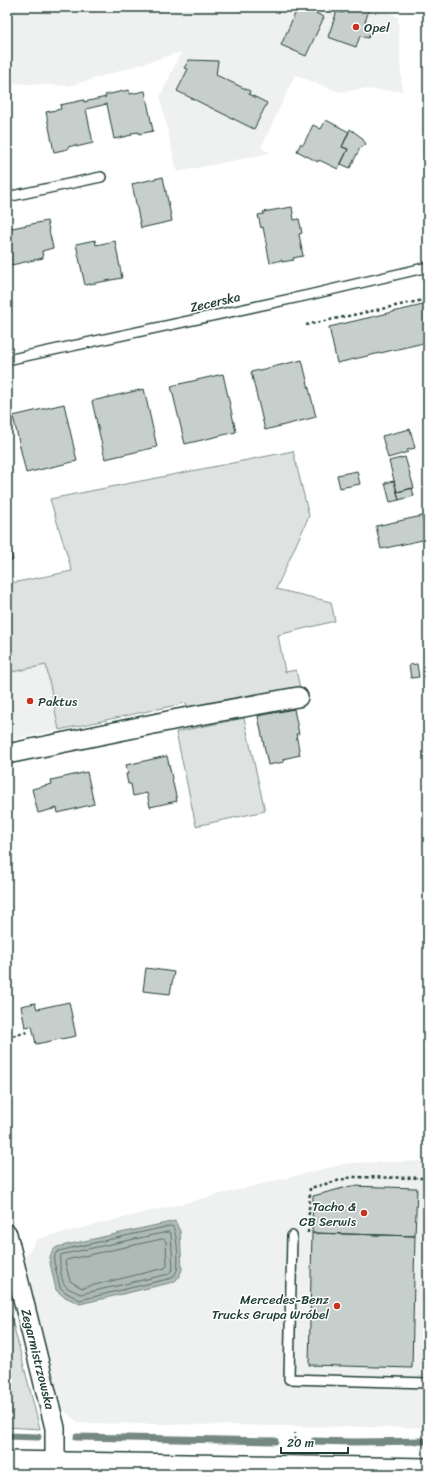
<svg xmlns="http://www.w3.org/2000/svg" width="435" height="1481" font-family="Sriracha,sans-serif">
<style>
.built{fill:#eef1f0}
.green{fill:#dee3e2;stroke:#7e908b}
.water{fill:#afbab7;stroke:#758883}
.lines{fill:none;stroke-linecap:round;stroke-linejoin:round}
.shore{stroke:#596f68;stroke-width:1}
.stream{stroke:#758883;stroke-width:7}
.building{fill:#c7cfcc;stroke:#1f3d34}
.lane-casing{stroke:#1f3d34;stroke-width:12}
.street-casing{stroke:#1f3d34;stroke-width:22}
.path{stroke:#1f3d34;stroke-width:2.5;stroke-dasharray:3 3;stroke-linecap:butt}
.lane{stroke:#fff;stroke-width:9}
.street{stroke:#fff;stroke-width:19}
.poi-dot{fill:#c8321e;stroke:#fff;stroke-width:1.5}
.labels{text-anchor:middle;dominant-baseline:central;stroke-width:3;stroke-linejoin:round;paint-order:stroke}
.poi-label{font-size:13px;fill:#1f3d34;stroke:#fff;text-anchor:start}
.street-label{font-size:13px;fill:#1f3d34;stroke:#fff}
</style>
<rect width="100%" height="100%" fill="#fff"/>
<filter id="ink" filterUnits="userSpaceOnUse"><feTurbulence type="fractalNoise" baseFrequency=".025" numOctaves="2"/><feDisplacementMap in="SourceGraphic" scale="8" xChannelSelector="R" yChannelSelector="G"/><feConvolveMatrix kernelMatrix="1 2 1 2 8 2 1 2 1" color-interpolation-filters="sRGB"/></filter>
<g filter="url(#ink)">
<path class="built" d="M7,7H381L398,17L402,91L361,89L340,92L295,75L261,148L271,153L177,172L160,97L181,52L70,86L7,83Z
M46,664L59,730L7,741V673Z
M428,1161V1428L79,1423L59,1407L24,1259L37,1239L348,1163Z"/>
<path class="green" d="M293,451L309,516L276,589L331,602L335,621L278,635L285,672L296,670L300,688L189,712L186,703L59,730L46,665L7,673V584L72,571L50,499Z
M244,718L265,811L196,826L176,732Z
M7,1299L9,1308L40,1429L7,1427Z"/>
<path class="water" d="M175,1221L180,1231L182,1270L178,1278L174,1282L80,1304L63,1296L56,1290L50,1263V1257L52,1251L57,1247Z"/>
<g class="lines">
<path class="shore" d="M171,1226L173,1227C177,1233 179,1263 177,1270C176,1273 174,1276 172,1278L80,1300L65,1292L60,1287L54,1262L55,1254L59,1251Z
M169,1232L171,1234L173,1268L169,1274L81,1294C76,1292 67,1289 64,1284C61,1278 58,1260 61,1255Z
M163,1239L166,1241L167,1266L165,1268L82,1288L70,1281L65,1262L67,1260Z"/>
<path class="stream" d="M7,1436L38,1437
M77,1437L275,1441
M314,1441L354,1442L428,1441"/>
</g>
<path class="building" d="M298,7H302L324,17L306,56L281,45Z
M345,7H370L365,22L374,25L368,38L360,36L356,47L328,37L337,11L343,13Z
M189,60L218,61L216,75L250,91L249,94L267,103L254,129L177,91L188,69L184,68Z
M129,90L130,94L145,91L153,131L139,134V132L131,133L132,135L114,139L107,104L86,109L93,143L76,147V145L68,147V149L54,152L46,112L61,109L60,105L84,100V102L106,97L105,95Z
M326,120L349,132L342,147L348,149L338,169L319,160L318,162L297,151L301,143L303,145L313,125L321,129Z
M350,129L361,137L366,144L360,148L350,168L341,164L348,149L342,147Z
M163,177L172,221L141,228L132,184Z
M292,207L294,220L299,219L302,233L299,234L303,256L293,258L294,260L282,262V260L270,263L263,227L261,228L258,215L264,214L263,212Z
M47,221L53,248L42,251L43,258L7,266V229Z
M95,240L96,245L115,241L122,278L85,285L76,244Z
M427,304L428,342L337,363L329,327Z
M302,360L316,417L265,430L251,372Z
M223,374L236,432L185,444L171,386Z
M428,386V401L424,387Z
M144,389L157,447L105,459L92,401Z
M64,404L77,461L26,473L13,416Z
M410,429L415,448L407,450L408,452L388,458L382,436Z
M405,457L414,488L397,492L389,461Z
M357,471L360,484L340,488L337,475Z
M394,481L399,500L390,502L385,483Z
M412,488L414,496L399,500L397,492Z
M422,516L427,539L381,549L376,526Z
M8,538L13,560L7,561V539Z
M417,664L419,677L411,678L409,665Z
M294,709L299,734H296L300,755L283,759L284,762L268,765L258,716Z
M167,756L177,801L150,807L147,793L133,796L131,784H128L126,774H128L126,765Z
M87,772L94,804L58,813L57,808L38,813L32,789L52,784L51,780Z
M146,968L174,972L170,994L143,991Z
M69,1002L76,1036L36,1044L32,1026L25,1027L21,1006L35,1003L37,1009Z
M351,1186L417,1188L415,1236L312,1233L313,1196Z
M312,1233L415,1236L412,1368L309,1365Z"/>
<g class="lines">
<g class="lane-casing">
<path id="lane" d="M7,197L101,177
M7,360L309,295L428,267
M292,1236L289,1379L428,1383"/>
</g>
<g class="street-casing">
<path id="street" d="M7,754L178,719L298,697
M7,1234L55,1428V1462
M7,1461L428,1468"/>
</g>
<path class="path" d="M306,325L428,299
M7,1037L28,1032
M308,1233L310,1188L352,1177L428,1178
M295,1446V1433"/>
<use href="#lane" class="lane"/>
<use href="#street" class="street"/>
</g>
</g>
<g class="poi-dot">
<circle cx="356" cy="27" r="4"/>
<circle cx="30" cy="701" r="4"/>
<circle cx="364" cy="1213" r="4"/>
<circle cx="337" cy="1306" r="4"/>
</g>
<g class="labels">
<g class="poi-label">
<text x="364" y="27">Opel</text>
<text x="38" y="701">Paktus</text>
<text x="356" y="1206" text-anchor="end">Tacho &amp;<tspan x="356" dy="15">CB Serwis</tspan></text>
<text x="329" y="1299" text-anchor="end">Mercedes-Benz<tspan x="329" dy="15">Trucks Grupa Wróbel</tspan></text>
</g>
<g class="street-label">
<text transform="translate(215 302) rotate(-13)">Zecerska</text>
<text transform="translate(38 1359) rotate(76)">Zegarmistrzowska</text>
</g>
</g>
<rect width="435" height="1481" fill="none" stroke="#fff" stroke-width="24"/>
<rect x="12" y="12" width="411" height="1457" fill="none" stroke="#1f3d34" stroke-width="1.5" filter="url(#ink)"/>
<path d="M281 1447v6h67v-6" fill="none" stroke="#1f3d34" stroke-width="2"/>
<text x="287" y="1447" font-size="12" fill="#1f3d34" stroke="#ffffff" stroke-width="3" paint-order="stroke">20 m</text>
</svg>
